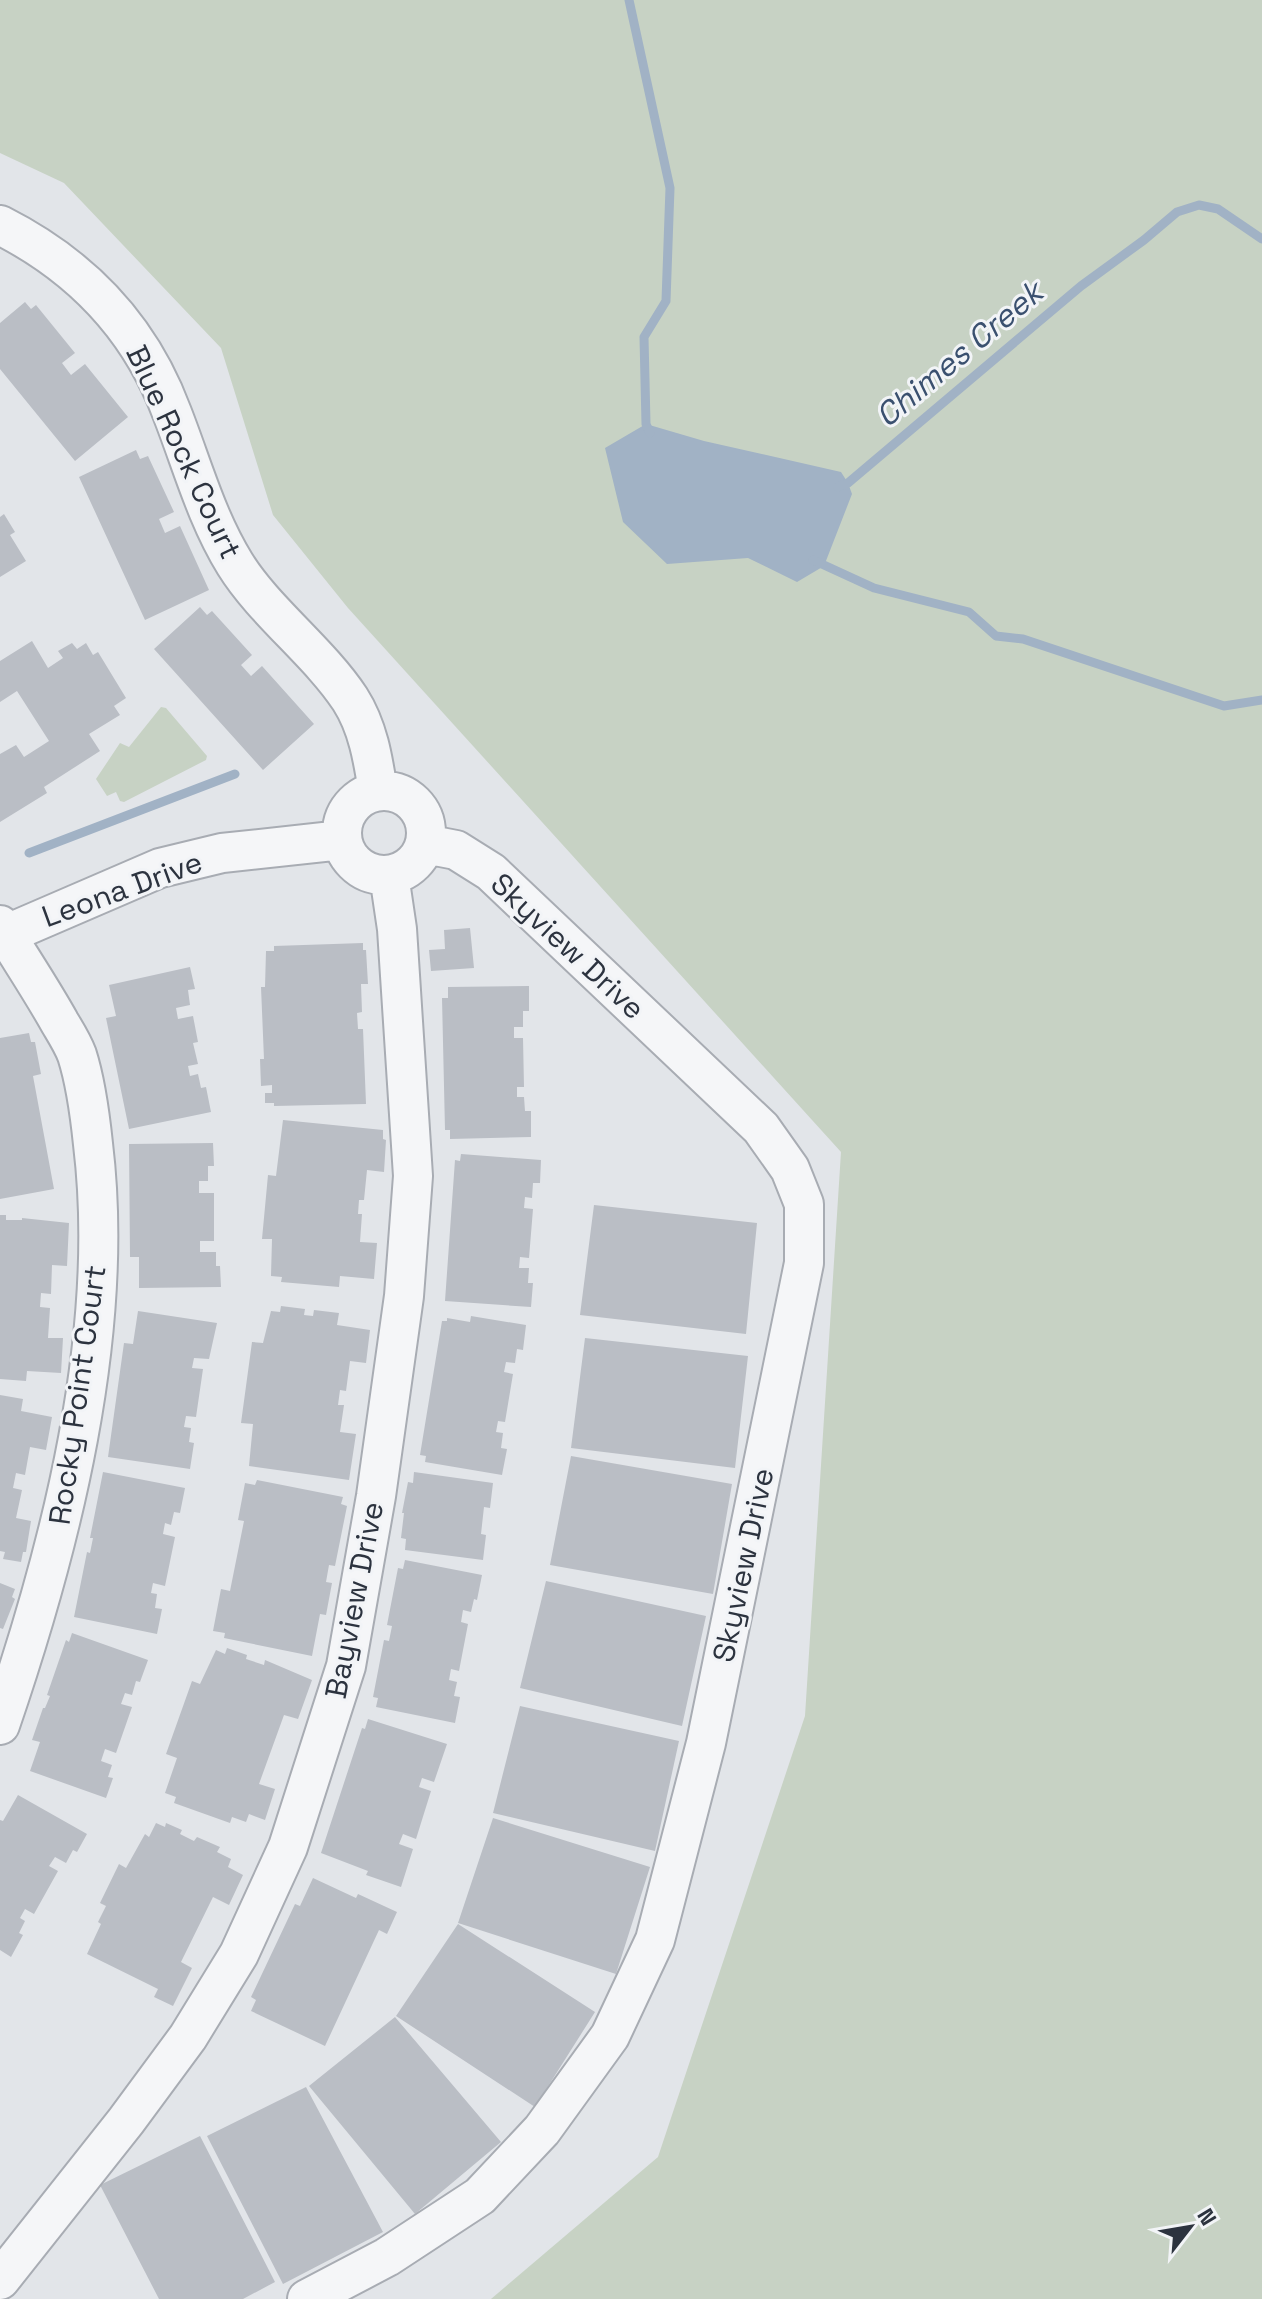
<svg xmlns="http://www.w3.org/2000/svg" width="1262" height="2299" font-family="'Space Grotesk',sans-serif">
<style>
.green{fill:#c7d2c4}
.water{fill:#a1b2c5}
.lines{fill:none;stroke-linecap:round;stroke-linejoin:round}
.stream{stroke:#a1b2c5;stroke-width:9}
.building{fill:#babec5}
.minor-casing{stroke:#a8acb3;stroke-width:42}
.minor{stroke:#f5f6f8;stroke-width:38}
.labels{text-anchor:middle;dominant-baseline:central;stroke-width:6;stroke-linejoin:round;paint-order:stroke}
.street-label{font-size:30px;fill:#2c333f;stroke:#f2f4f7}
.water-label{font-size:32px;font-style:italic;fill:#3a506f;stroke:#f2f4f7}
</style>
<rect width="100%" height="100%" fill="#e2e5e9"/>
<path class="green" d="M0,0H1262V2299H491L658,2157L805,1716L841,1152L348,608L273,515L221,348L64,183L0,153Z
M161,707L166,708L207,756L206,760L124,802L120,801L116,792L107,796L96,779L120,743L129,747Z"/>
<path class="water" d="M646,424L704,441L841,472L848,483L852,494L824,566L797,582L748,558L667,564L623,522L605,448Z"/>
<g class="lines">
<path class="stream" d="M629,0L670,188L666,301L644,337L646,424L650,433
M838,487L848,483L1081,286L1144,240L1177,212L1199,205L1218,209L1262,239
M813,560L874,588L969,612L996,636L1023,639L1224,706L1262,700
M29,853L235,774"/>
</g>
<path class="building" d="M25,302L31,309L36,305L75,353L62,363L71,375L85,364L128,417L75,461L0,369V323Z
M136,450L140,459L148,456L174,512L159,519L165,533L180,526L209,590L145,620L79,477Z
M4,514L15,532L10,535L26,561L0,577V517Z
M200,607L207,615L212,611L252,655L241,665L251,676L262,666L314,724L263,770L154,649Z
M32,641L48,668L63,658L58,651L72,643L77,649L86,643L93,655L98,652L126,698L114,706L120,715L89,734L100,751L44,787L47,793L0,822V754L16,745L24,757L49,741L17,691L0,702V661Z
M470,928L474,968L431,971L429,950L445,949L444,930Z
M363,943V950H366L368,984H361L362,1012L357,1013L358,1029H363L366,1104L274,1106V1103H265V1093H272V1085L261,1086L260,1059H264L261,987H265L266,951H274V946Z
M190,967L195,989L188,990L190,1005L176,1008L178,1019L193,1016L198,1042L193,1043L198,1064L188,1066L190,1076L198,1074L201,1088L206,1087L211,1112L129,1129L106,1018L116,1016L109,985Z
M529,986V1011H523V1027H514V1038H523L524,1087H517V1097H524L525,1111H531V1137L450,1139V1130H445L442,998H448V987Z
M29,1033L31,1042H35L41,1074L33,1076L54,1189L0,1199V1038Z
M283,1120L383,1130V1139L386,1140L384,1172L367,1170L364,1200H359L358,1214H362L360,1242L377,1243L374,1279L340,1276L339,1287L281,1282L282,1277L271,1276L272,1239H262L268,1175L276,1176Z
M213,1143L214,1166H208V1181H199V1193H214V1241H200V1252H216V1266H220L221,1287L139,1288V1257H130L129,1144Z
M461,1154L541,1160L540,1183H533L532,1198L525,1197L524,1208L533,1209L529,1258L520,1257L519,1268H529L528,1283H533L531,1307L445,1301L455,1160L460,1161Z
M594,1205L757,1223L746,1334L580,1315Z
M0,1215H6V1220H22V1218L69,1223L67,1266L52,1265L51,1294L41,1293L40,1307L50,1308L48,1338H63L61,1373L27,1371L26,1381L0,1379Z
M281,1306L305,1309L304,1315L313,1316L314,1310L339,1313L337,1325L370,1330L366,1363L350,1361L346,1391L340,1390L338,1405H344L340,1432L356,1434L349,1480L249,1466L253,1424L241,1423L252,1342L263,1343L271,1311L280,1312Z
M138,1311L217,1323L209,1359L194,1358L192,1368L203,1369L196,1417L186,1416L184,1427L191,1428L189,1442L194,1443L190,1469L108,1457L124,1343L133,1344Z
M471,1316L526,1325L523,1350L517,1349L515,1363L506,1362L504,1372L513,1374L505,1422L498,1421L496,1432L503,1433L501,1448L507,1449L502,1475L425,1462L426,1456L420,1455L442,1321H447V1318L470,1322Z
M585,1338L748,1356L735,1468L571,1448Z
M0,1395L23,1399L21,1411L52,1417L46,1450L30,1447L25,1475L16,1473L13,1488L22,1490L16,1518L31,1521L26,1552H23L21,1562L3,1559L5,1552L0,1551Z
M571,1456L732,1484L713,1594L550,1565Z
M103,1472L185,1488L180,1513L174,1512L171,1525L165,1523L163,1534L175,1537L165,1586L153,1583L151,1593L157,1594L155,1608L162,1609L157,1634L74,1617L87,1552L90,1553L93,1538H90Z
M414,1472L493,1483L490,1508L484,1507L481,1534L486,1535L483,1560L405,1550L406,1539L401,1538L404,1513H402L408,1482L413,1483Z
M257,1480L343,1497L341,1504L347,1506L335,1566L329,1565L326,1582L332,1583L326,1615L320,1614L312,1656L224,1638L225,1633L213,1631L221,1589L230,1591L244,1521L238,1520L245,1483L255,1485Z
M405,1560L482,1575L477,1600L474,1599L471,1612L463,1610L461,1622L468,1624L459,1671L451,1669L449,1680L457,1682L454,1696L460,1697L455,1723L376,1707L378,1698L373,1697L384,1640L389,1641L392,1626L387,1625L398,1568L403,1569Z
M546,1581L706,1616L682,1726L520,1688Z
M0,1583L15,1589L12,1597L15,1599L3,1629L0,1628Z
M72,1633L148,1660L140,1682L136,1681L132,1695L125,1693L121,1704L132,1707L116,1753L105,1749L101,1761L112,1765L108,1777L113,1778L106,1798L30,1771L40,1742L32,1740L43,1708H45L50,1696L47,1695L66,1640L69,1642Z
M227,1648L247,1655L246,1659L264,1665L265,1660L312,1680L298,1719L284,1715L259,1784L275,1789L265,1820L249,1814L246,1822L232,1817L230,1823L174,1803L176,1797L165,1793L177,1758L166,1754L192,1681L200,1684L216,1650L225,1654Z
M520,1706L679,1741L655,1851L493,1813Z
M368,1719L447,1744L434,1782L422,1778L419,1787L431,1791L416,1839L403,1834L399,1844L413,1849L401,1887L366,1875L368,1871L321,1853L362,1728L365,1729Z
M18,1795L87,1834L77,1852L73,1850L66,1863L55,1857L49,1866L58,1871L34,1914L25,1909L20,1918L25,1921L19,1933L23,1935L11,1957L0,1950V1820L3,1821Z
M493,1818L650,1867L616,1974L458,1923Z
M156,1823L165,1827L166,1823L182,1830L180,1834L194,1841L197,1837L220,1847L217,1852L231,1859L228,1867L243,1875L229,1905L213,1897L181,1962L192,1968L173,2006L154,1997L158,1989L87,1954L101,1924L98,1922L106,1906L100,1903L119,1864L126,1868L145,1834L149,1837Z
M313,1878L356,1898L358,1894L397,1912L387,1934L379,1930L325,2046L251,2011L256,2000L251,1997L295,1904L300,1906Z
M458,1924L595,2012L535,2107L396,2016Z
M395,2017L501,2142L415,2214L309,2086Z
M306,2087L383,2232L283,2284L207,2136Z
M200,2136L275,2282L243,2299H159L100,2185Z"/>
<g class="lines">
<g class="minor-casing">
<path id="minor" d="M0,225C81,266 140,327 172,413C192,464 206,517 235,564C264,611 319,652 350,699C368,727 373,759 378,791
M342 833a42 42 0 1 1 84 0a42 42 0 1 1-84 0Z
M0,925C20,958 41,989 60,1023C66,1033 73,1044 77,1055C86,1083 90,1115 93,1144C116,1333 61,1547 0,1725
M0,937L160,868L222,853L342,840
M0,2280L126,2121L188,2037L239,1954L288,1847L346,1666L376,1496L404,1296L413,1176L397,929L389,875
M307,2299L387,2257L480,2196L542,2130L610,2036L655,1940L706,1743L804,1263V1204L790,1169L761,1128L491,872L456,850L425,844"/>
</g>
<use href="#minor" class="minor"/>
</g>
<g class="labels">
<g class="street-label">
<text transform="translate(184 452) rotate(65)">Blue Rock Court</text>
<text transform="translate(122 889) rotate(-20)">Leona Drive</text>
<text transform="translate(568 946) rotate(43)">Skyview Drive</text>
<text transform="translate(77 1395) rotate(-82)">Rocky Point Court</text>
<text transform="translate(743 1565) rotate(-78)">Skyview Drive</text>
<text transform="translate(354 1600) rotate(-79)">Bayview Drive</text>
</g>
<g class="water-label">
<text transform="translate(959 354) rotate(-40)">Chimes Creek</text>
</g>
</g>
<g transform="translate(1190 2227) rotate(59)" stroke="#f2f4f7" stroke-width="6" paint-order="stroke">
<path d="M0-6L14 30L0 20L-14 30Z" fill="#2c333f"/>
<text y="-12" font-size="22" font-weight="bold" text-anchor="middle" fill="#2c333f">N</text>
</g>
</svg>
